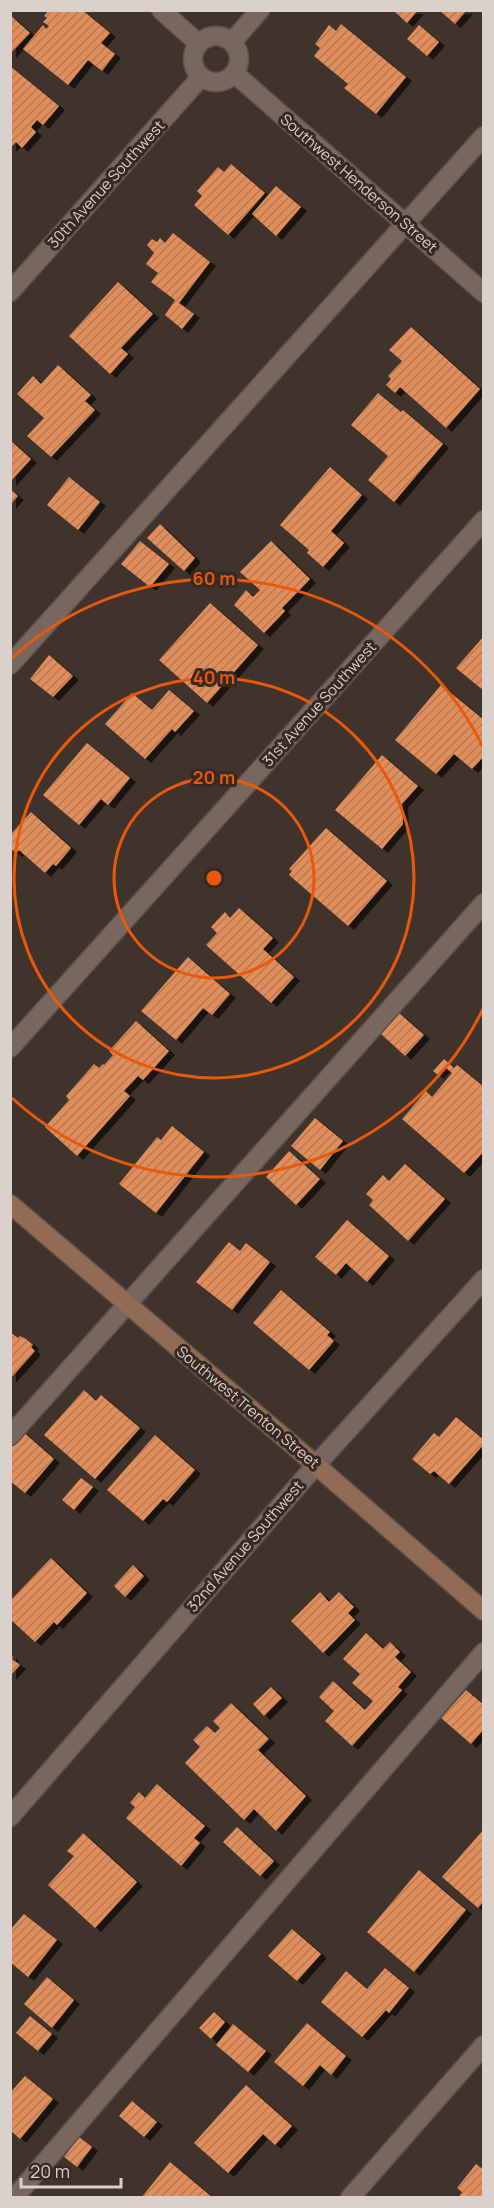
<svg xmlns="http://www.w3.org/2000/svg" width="494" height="2208" font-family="Manrope,sans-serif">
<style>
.building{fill:url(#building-hatch);filter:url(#shadow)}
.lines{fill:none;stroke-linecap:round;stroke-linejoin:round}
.lane-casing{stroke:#5d514a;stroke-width:21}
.street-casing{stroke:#5d514a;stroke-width:21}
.secondary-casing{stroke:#5d514a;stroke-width:21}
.lane{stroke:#77675f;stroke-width:18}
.street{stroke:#77675f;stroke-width:18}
.secondary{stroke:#916b53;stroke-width:18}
.ring{fill:none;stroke:#e8590c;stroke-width:3}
.labels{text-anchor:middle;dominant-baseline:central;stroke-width:6;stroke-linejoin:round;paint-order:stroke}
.street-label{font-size:15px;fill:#dad1cc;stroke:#362921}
.centre{fill:#e8590c;stroke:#362921;stroke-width:3}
.ring-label{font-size:18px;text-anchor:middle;font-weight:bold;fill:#e8590c;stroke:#362921;stroke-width:6;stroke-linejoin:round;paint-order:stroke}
</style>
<defs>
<pattern id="building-hatch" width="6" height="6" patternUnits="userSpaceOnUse" patternTransform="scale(1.5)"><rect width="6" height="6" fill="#e08e5b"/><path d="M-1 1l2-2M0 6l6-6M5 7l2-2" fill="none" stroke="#b87a54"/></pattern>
<filter id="shadow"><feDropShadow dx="6" dy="4" stdDeviation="0" flood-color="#0009"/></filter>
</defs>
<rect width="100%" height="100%" fill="#40332b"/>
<path class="building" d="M49,10H82L110,33L101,43L115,54L102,71L88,60L68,85L23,49L43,25L46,29L49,26L43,22L47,18L44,16Z
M393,10H418L407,23Z
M439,10H467L455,24Z
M10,15L30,33L10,54Z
M341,24L406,77L376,114L344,88L348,84L314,56L320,48L315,44L329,25L336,31Z
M419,25L439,42L427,56L407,39Z
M10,66L59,106L43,125L37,120L31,127L36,132L22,148L16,142L10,148Z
M231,164L265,193L228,235L194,205L202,196L197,191L218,167L224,172Z
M276,186L301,207L276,236L252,214Z
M173,233L210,262L179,303L194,314L182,329L165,315L175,300L151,282L158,273L146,264L154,253L147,245L152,239L157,242L160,238L165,243Z
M118,282L153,314L121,348L128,354L110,374L69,336Z
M411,327L480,389L446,428L400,387L395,393L386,385L391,379L388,376L402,361L389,350Z
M58,365L91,395L85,401L95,410L51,457L27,436L44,418L17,394L33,376L41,384Z
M378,393L401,412L403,410L443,444L394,502L368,480L388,456L351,425Z
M10,440L31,459L10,482Z
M330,467L362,495L331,531L344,543L323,567L307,553L309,550L280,525Z
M69,477L100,502L78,530L47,505Z
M10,489L18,496L10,505Z
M160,524L195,558L184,571L147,538Z
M140,541L169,564L150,587L121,564Z
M271,541L310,579L282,608L285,611L264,633L234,605L246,590L253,597L260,590L240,572Z
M210,603L258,645L207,703L159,660Z
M484,636V691L456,668Z
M49,655L73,676L53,697L30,679Z
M441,685L484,720V756L472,769L454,754L436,774L395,740Z
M169,690L194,711L175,732L172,729L145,759L105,724L132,693L152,710Z
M87,743L130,778L108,805L101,799L79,825L43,795Z
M382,755L418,786L402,804L403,824L382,849L335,810Z
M31,812L71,848L56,866L53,864L45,873L19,850L16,853L10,848V835Z
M326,828L387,881L348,926L289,875L292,871L289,869Z
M239,908L273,938L263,949L294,977L271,1003L206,945L217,933L211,927L225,912L230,918Z
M188,957L230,994L212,1015L203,1008L176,1040L141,1011Z
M399,1013L424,1035L405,1056L380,1033Z
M136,1021L169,1051L143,1080L138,1076L124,1091L130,1096L77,1156L45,1127L69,1100L66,1096L94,1064L99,1068L103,1064L104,1065L113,1055L109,1051Z
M444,1059L454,1068L457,1065L484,1087V1151L464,1173L402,1119L426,1091L432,1097L452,1073L445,1067L438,1075L433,1071Z
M315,1118L343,1141L320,1170L291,1146Z
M172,1126L204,1152L156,1213L119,1184L157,1137L161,1140Z
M289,1151L320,1179L296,1205L266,1177Z
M405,1164L445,1199L408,1241L369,1205L373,1200L366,1194L383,1175L389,1181Z
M347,1220L389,1256L367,1282L346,1263L336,1275L315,1257Z
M229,1242L240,1251L246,1243L270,1262L232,1310L196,1282Z
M281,1290L330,1332L327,1335L334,1341L309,1370L253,1323Z
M10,1332L18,1338L20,1336L26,1339L33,1345L31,1347L35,1351L10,1379Z
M84,1390L96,1401L101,1395L140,1428L95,1479L44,1435Z
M456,1417L484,1440V1444L449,1484L434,1471L430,1474L412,1459L434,1433L439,1437Z
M22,1431L54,1459L25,1493L10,1481V1444Z
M155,1435L195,1470L167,1502L163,1499L143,1521L107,1490Z
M81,1478L93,1487L74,1510L62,1500Z
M51,1558L87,1593L57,1625L54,1622L35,1642L10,1619V1601Z
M133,1565L144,1576L125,1597L114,1586Z
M320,1592L329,1602L339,1592L354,1607L348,1613L355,1620L323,1653L291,1621Z
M366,1633L383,1649L390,1642L400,1652L395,1657L411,1672L398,1687L402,1690L352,1746L325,1721L334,1711L319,1697L333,1681L365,1710L373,1701L352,1683L360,1674L343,1659Z
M10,1654L13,1657L12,1659L20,1665L10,1676Z
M271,1687L282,1698L264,1716L253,1704Z
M466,1690L484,1705V1729L471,1744L441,1718Z
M231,1703L269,1739L258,1750L306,1796L276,1831L254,1809L244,1820L185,1763L200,1747L193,1740L207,1726L215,1733L220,1728L213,1721Z
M157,1784L205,1826L194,1838L200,1843L181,1866L126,1818L135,1807L130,1803L139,1792L145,1798Z
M237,1827L274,1861L260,1876L223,1842Z
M484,1829V1901L478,1908L442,1877Z
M83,1833L137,1882L95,1928L48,1885L74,1856L67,1851Z
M419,1870L466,1910L414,1972L367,1932Z
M24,1914L57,1940L28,1977L10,1962V1930Z
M292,1929L321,1954L297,1981L268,1956Z
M385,1968L409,1988L389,2013L386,2010L362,2037L321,2002L346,1971L367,1989Z
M47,1977L74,2000L52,2028L24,2004Z
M214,2012L225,2022L211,2039L199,2028Z
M30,2016L52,2034L38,2051L16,2033Z
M307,2023L346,2056L331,2075L320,2065L303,2086L274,2062Z
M233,2024L266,2051L248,2072L216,2045Z
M25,2076L53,2099L20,2139L10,2130V2093Z
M246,2085L292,2126L275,2145L263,2134L228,2173L194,2143Z
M132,2101L157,2122L144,2137L119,2116Z
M79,2137L92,2147L77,2167L64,2157Z
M170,2162L213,2198H141Z
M476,2164L484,2170V2198H458L462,2192L457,2188Z"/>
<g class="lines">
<g class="lane-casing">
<path id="lane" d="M10,665L484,136
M10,1436L484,903
M14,2198L484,1652"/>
</g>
<g class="street-casing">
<path id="street" d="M161,10L198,43
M193 59a23 23 0 1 1 46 0a23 23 0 1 1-46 0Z
M232,42L260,10
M234,73L484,293
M10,292L201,77
M10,1048L484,520
M10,1817L316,1465L484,1279
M350,2198L484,2045"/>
</g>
<g class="secondary-casing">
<path id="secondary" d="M10,1204L295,1447L484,1611"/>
</g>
<use href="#lane" class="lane"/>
<use href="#street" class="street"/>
<use href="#secondary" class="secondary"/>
</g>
<g class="ring">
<circle cx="214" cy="878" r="100"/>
<circle cx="214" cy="878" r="200"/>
<path d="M483 1009A299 299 0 0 1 12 1098M12 658A299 299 0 0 1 483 747"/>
</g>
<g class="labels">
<g class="street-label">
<text transform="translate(359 183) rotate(41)">Southwest Henderson Street</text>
<text transform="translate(106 184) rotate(-48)">30th Avenue Southwest</text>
<text transform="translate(319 704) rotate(-48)">31st Avenue Southwest</text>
<text transform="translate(248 1407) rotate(40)">Southwest Trenton Street</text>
<text transform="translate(245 1546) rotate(-49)">32nd Avenue Southwest</text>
</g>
</g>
<circle cx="214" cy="878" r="9" class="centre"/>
<g class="ring-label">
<text x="214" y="585">60 m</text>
<text x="214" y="684">40 m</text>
<text x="214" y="784">20 m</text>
</g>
<rect width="494" height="2208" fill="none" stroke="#dad1cc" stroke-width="24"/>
<path d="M21 2178v9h100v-9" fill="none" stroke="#dad1cc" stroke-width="3"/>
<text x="30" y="2178" font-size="18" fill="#dad1cc" stroke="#362921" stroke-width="4.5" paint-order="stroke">20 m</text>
</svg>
